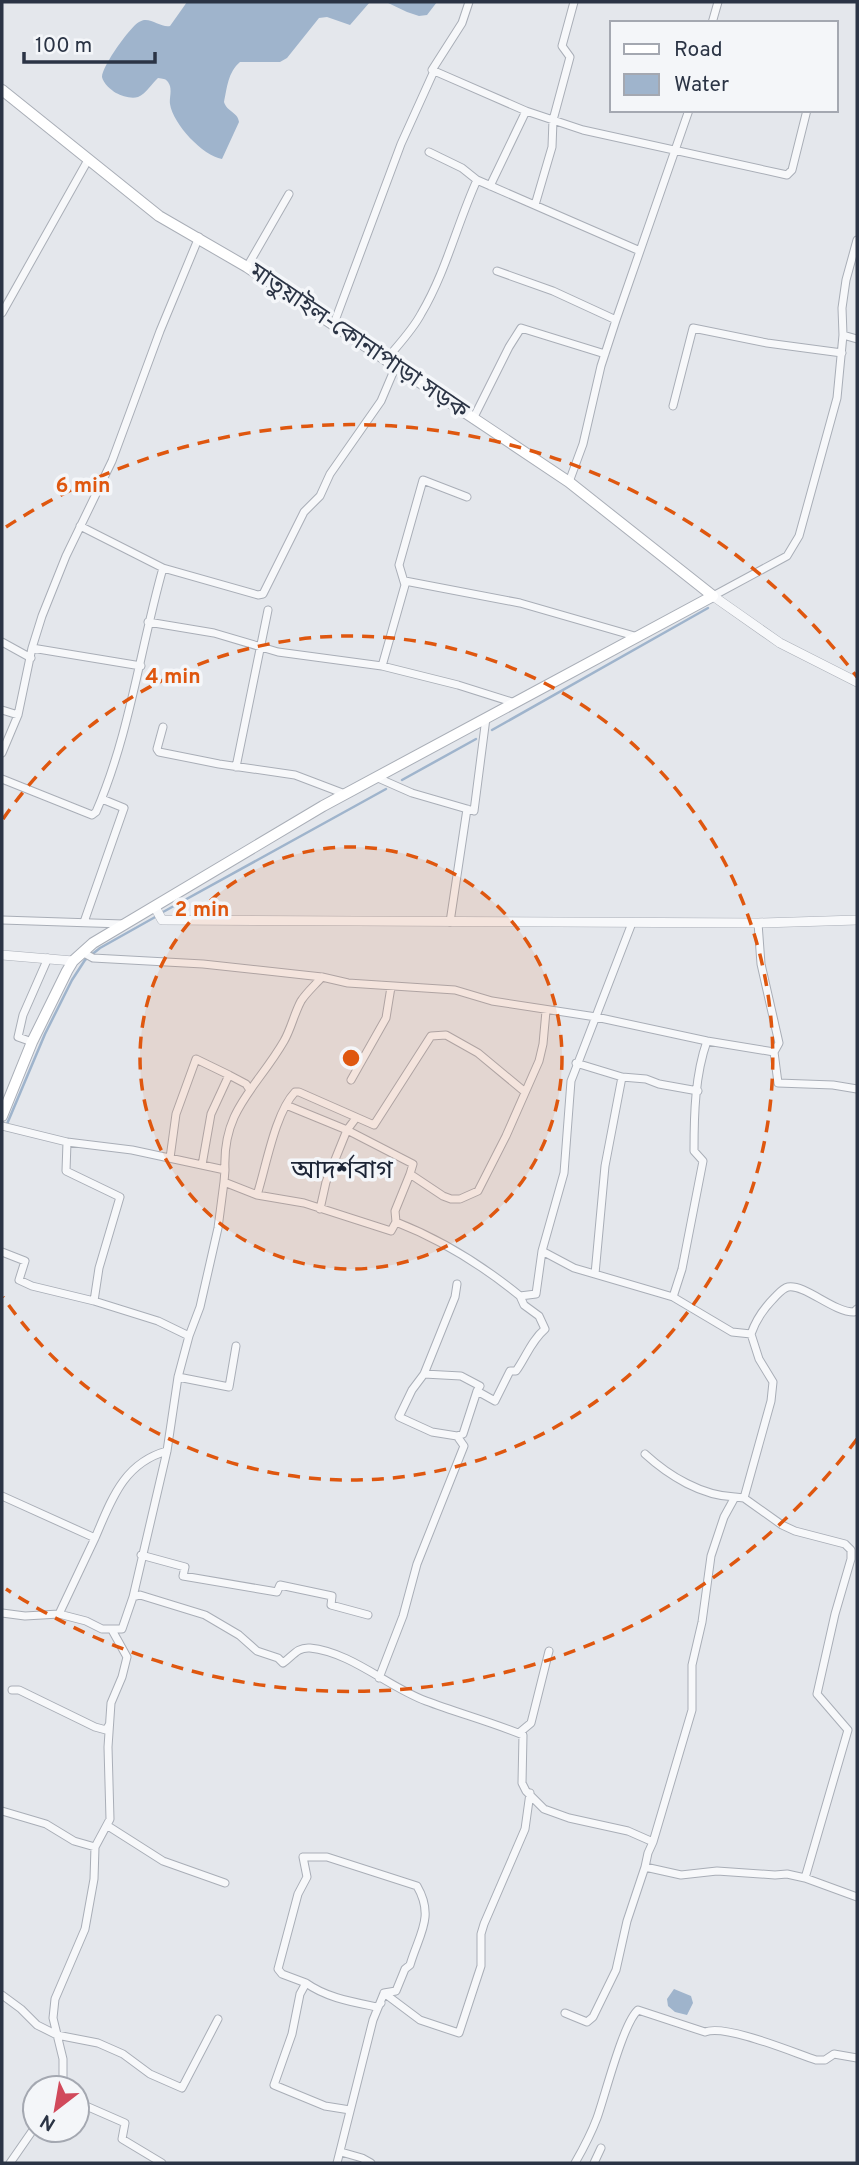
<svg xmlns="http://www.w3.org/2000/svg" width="859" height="2165" font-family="Overpass,'Noto Sans Bengali',sans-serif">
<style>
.water{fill:#9fb4cc}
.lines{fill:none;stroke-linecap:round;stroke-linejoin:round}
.stream{stroke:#9fb4cc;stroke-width:2.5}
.minor-casing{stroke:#a9aeb7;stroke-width:9}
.tertiary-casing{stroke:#a9aeb7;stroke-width:10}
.secondary-casing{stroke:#a9aeb7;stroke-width:12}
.minor{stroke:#f7f8fa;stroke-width:7}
.tertiary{stroke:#f7f8fa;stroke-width:9}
.secondary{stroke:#fff;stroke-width:10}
.ring{fill:none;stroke:#df570f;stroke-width:3.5;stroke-dasharray:12 9}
.labels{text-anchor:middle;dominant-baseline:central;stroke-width:7;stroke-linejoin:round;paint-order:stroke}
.street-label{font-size:24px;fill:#2b3445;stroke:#f4f6f9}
.neighbourhood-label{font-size:26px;fill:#1d2536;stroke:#f4f6f9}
.centre{fill:#df570f;stroke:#f4f6f9;stroke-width:3.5}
.ring-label{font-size:21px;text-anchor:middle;font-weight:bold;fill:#df570f;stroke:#f4f6f9;stroke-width:7;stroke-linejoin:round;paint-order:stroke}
</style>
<rect width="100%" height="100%" fill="#e4e7ec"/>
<path class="water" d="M187,2H370L350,25L327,17L319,18L287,58L280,62H240C228,72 227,88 224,102C227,112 238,112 239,122L222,159C203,156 173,124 170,104C169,97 173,89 168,82C165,78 163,79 158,78C152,83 146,94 138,97C131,99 122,96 116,93C111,90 103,83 102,77C102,66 130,27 139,22C149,15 160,28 170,26Z
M386,2H437L427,15L419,16L407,12Z
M674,1989L691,1996L693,2003L687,2015L675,2012L668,2006L667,1999Z"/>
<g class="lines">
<path class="stream" d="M492,730L708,608
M402,780L476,739
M163,912L386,789
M7,1124L45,1034L72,980L85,960L100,948L157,916"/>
<g class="minor-casing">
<path id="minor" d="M469,2L462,23L432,70L526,111L583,130L787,175L792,170L807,110
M712,23L718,2
M429,152L462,168L477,180L640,251
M490,186L526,111
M535,205L552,147L553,120L570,57L562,46L574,2
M247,267L289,194
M497,271L553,291L616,320
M2,313L88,160
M333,326L401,144L434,71
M843,335L857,339
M385,361C397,346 412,331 421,314C446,272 457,224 477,180
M673,406L693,328L767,343L842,353
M473,419L509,347L521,328L605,354
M569,482L583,444L601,366L616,320L689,110
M80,526L163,568L258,595L263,594L304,512L320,496L330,474L381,401L395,368
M405,581L520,603L638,637
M713,596L787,556L799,536L837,398L843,335L842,308L846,280L857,240
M148,622L214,633L278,652L382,666L458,685L515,703
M2,642L31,658
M32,648L141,666
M382,666L405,585L399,565L423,480L467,497
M2,710L18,715
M163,727L157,749L159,752L219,764L295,775L345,794
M2,753L18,715L32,648L42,616L66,556L112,461L160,331L199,237
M236,767L268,610
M378,778L412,793L474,811L486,718
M2,779L92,815L96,812C130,734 140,649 163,568
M2,920L123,924
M84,922L124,808L102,799
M450,922L467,809
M758,923L761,964L779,1043L774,1052
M82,952L93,958L203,964L322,977L348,983L455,990L492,1001L596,1017L707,1041L774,1052L778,1083L833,1085L857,1089
M32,1042L18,1037L23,1015L48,958
M576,1063L622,1077L646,1079L659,1084L698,1091
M351,1080L386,1018L391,987
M286,1105L347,1130L413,1164L410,1174L443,1196L451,1199H460L478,1191L506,1136L539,1061L543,1044L546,1011
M2,1126L67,1142L132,1150L225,1170L224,1182L257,1195L304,1203L391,1231L396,1222C442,1240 482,1265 520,1296L536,1294L542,1251L574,1268L673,1297L732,1332L751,1334C756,1319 764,1308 775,1297C778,1294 783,1288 788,1287C805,1284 833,1312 854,1312L857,1309
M67,1142L66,1171L120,1197L99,1268L94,1301L158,1321L189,1336
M170,1158L176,1114L196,1059L229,1075
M202,1165L211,1114L229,1075L246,1084L250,1090
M225,1170C222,1109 257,1088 284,1041C291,1029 294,1014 301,1001C306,993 315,985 322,977
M257,1195C266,1167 275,1113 295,1092H299L374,1125L431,1036L446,1035L478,1053L525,1092
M320,1209L326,1182L347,1130L356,1118
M396,1222L395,1211L410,1174
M542,1251L564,1173L571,1081L632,923
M2,1252L25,1261L19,1280L32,1286L94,1301
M595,1274L605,1166L622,1077
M673,1297L682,1269L703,1161L694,1151C694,1114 695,1075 707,1041
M424,1374L461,1376L480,1386L477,1391
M178,1377L229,1387L236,1346
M457,1436L432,1432L399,1417L412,1390L424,1374L455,1297L457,1284
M645,1454C669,1476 702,1496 735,1497
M2,1496L95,1538L59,1614
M95,1538C111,1501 123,1463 167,1451
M141,1555L185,1567L183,1576L277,1592L280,1585L332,1596L331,1605L368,1615
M133,1597L167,1451L178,1377L189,1336L200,1307L218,1228L224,1182
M2,1613L25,1616L59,1614L86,1621L102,1629H122L133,1597L140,1595L205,1615L239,1635L257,1651L278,1658L283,1663C293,1656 297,1647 310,1648C351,1652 388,1687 426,1701C458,1713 491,1722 523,1735L522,1783L526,1791L544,1809L569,1818L628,1831L653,1842L648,1853L645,1867L681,1875L717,1871L775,1875L787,1874L805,1878L848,1730L817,1694L835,1614L851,1559V1550L845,1544L795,1531L782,1525L744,1498L771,1401L773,1382L759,1359L751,1334
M379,1678L403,1616L417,1564L464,1446L457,1436L463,1434L477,1391L495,1401L510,1371H516C526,1357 531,1341 545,1329L539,1316L524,1305L520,1296
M12,1690H19L95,1727L106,1730L109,1725
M519,1733L531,1723L549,1651
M2,1811L46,1824L74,1841L95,1847
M108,1826L163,1861L225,1883
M653,1842L692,1710V1665L702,1622L711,1556L724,1517L735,1497L744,1498
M805,1878L857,1897
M306,1983L282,1974L278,1969L298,1894L307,1877L303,1857H327L417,1886C435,1917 419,1934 410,1965L405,1969L396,1991L384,1993
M2,1995L21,2009L37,2025L57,2035L98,2043L123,2054L150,2074L182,2088L218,2019
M565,2013L587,2022L593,2017L616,1970L627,1921L645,1867
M59,2088L63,2077V2059L53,2018L55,1999L85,1929L94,1879L95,1847L110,1819L108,1747L111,1703L122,1677L127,1657L112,1630
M77,2102L125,2123L122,2139L162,2163
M350,2110L325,2106L274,2085L292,2034L300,1994L306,1983C327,1998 353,2002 377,2007L381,2003
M341,2152L362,2158L371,2163
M10,2163L35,2127
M337,2163L373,2020L384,1993L420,2020L459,2033L481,1966V1934L484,1924L525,1829L530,1793
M575,2163C583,2149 591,2134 597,2118C605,2096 623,2023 638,2010L705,2032C726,2024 792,2052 816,2060H825L834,2054L857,2058
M594,2163L601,2148"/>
</g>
<g class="tertiary-casing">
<path id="tertiary" d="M713,596L780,643L857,682
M155,907L162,920L758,923L857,920
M2,955L73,961"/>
</g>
<g class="secondary-casing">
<path id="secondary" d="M2,90L159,216L247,267L569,482L713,596L323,806L93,943L73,961L67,971L32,1042L2,1116"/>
</g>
<use href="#minor" class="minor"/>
<use href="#tertiary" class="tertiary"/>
<use href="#secondary" class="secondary"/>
</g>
<circle cx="351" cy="1058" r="211" fill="#df570f" fill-opacity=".12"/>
<g class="ring">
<circle cx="351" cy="1058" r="211"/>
<path d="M3 819A422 422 0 1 1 3 1297"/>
<path d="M857 1439A633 633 0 0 1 6 1589M6 527A633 633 0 0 1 857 677"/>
</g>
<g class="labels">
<g class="street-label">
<text transform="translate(358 342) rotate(34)">মাতুয়াইল-কোনাপাড়া সড়ক</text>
</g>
<g class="neighbourhood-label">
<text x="342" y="1171">আদর্শবাগ</text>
</g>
</g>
<circle cx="351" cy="1058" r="10" class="centre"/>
<g class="ring-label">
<text x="83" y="492">6 min</text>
<text x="173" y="683">4 min</text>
<text x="202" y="916">2 min</text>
</g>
<rect width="859" height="2165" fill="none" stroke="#2b3445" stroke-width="7"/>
<rect x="610" y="21" width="228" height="91" fill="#f4f6f9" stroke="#a4a8b1" stroke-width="2"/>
<rect x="624" y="44" width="35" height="10" fill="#ffffff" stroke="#a4a8b1" stroke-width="2"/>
<text x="674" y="56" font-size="21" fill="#2b3445">Road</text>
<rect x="624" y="74" width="35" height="21" fill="#9fb4cc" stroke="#a4a8b1" stroke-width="2"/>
<text x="674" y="91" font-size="21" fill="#2b3445">Water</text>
<g transform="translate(56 2109) rotate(211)"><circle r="33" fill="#f4f6f9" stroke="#a4a8b1" stroke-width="2"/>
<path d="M0-5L12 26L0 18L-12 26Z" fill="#d1495b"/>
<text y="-10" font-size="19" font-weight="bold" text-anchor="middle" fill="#2b3445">N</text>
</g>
<path d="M24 52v10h131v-10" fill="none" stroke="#2b3445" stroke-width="3.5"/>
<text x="35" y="52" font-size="21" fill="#2b3445" stroke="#f4f6f9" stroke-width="5" paint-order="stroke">100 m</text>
</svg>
